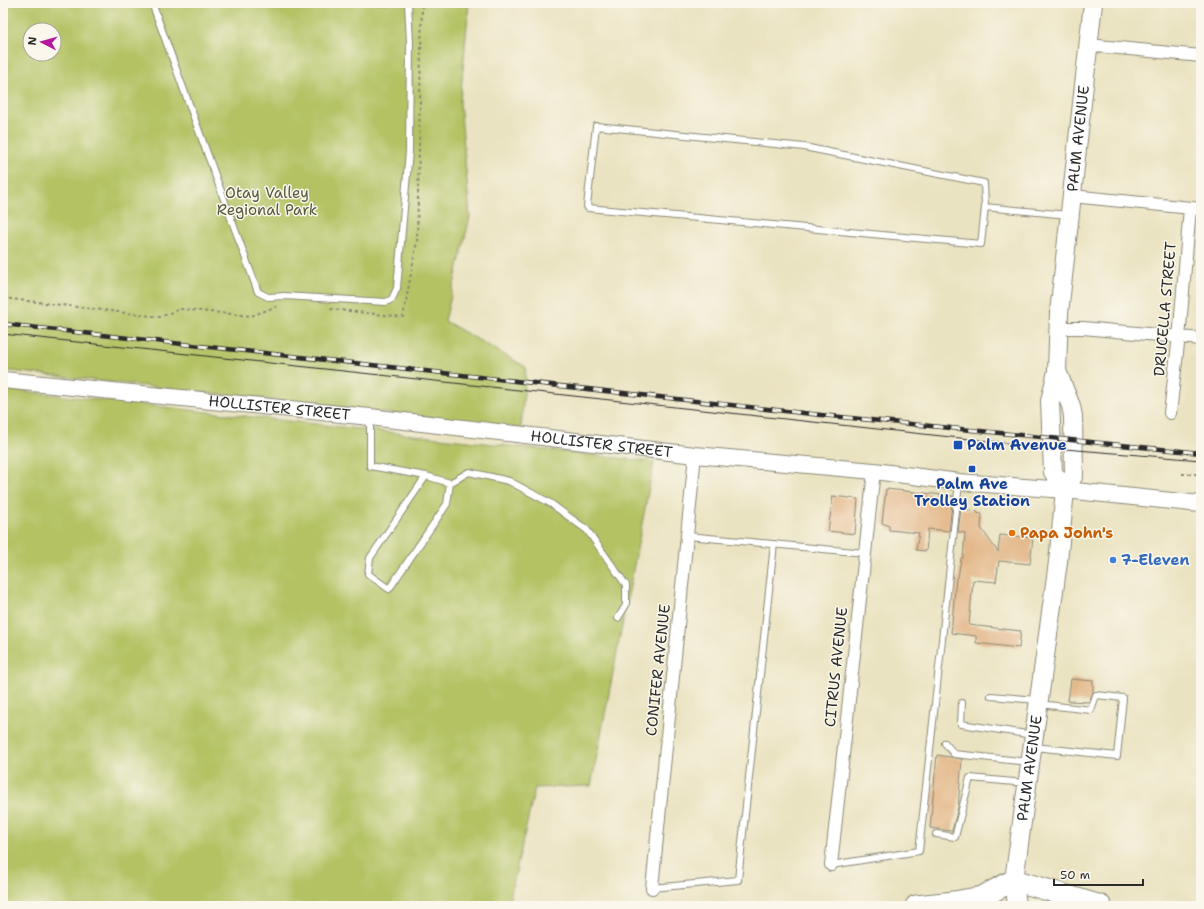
<svg xmlns="http://www.w3.org/2000/svg" width="1204" height="909" font-family="'Shantell Sans',sans-serif">
<style>
.green{fill:#b4c264;stroke:#707648;fill-rule:evenodd}
.building{fill:#e3b88a}
.lines{fill:none;stroke-linecap:round;stroke-linejoin:round}
.lane-casing{stroke:#8a8776;stroke-width:8}
.street-casing{stroke:#8a8776;stroke-width:14}
.secondary-casing{stroke:#8a8776;stroke-width:18}
.primary-casing{stroke:#8a8776;stroke-width:20}
.highway-casing{stroke:#8a8776;stroke-width:23}
.path{stroke:#8a8776;stroke-width:2;stroke-dasharray:3 3;stroke-linecap:butt}
.lane{stroke:#fff;stroke-width:6}
.street{stroke:#fff;stroke-width:12}
.secondary{stroke:#fff;stroke-width:16}
.primary{stroke:#fff;stroke-width:18}
.highway{stroke:#fff;stroke-width:21}
.tram{stroke:#2b2b2b;stroke-width:1}
.rail-casing{stroke:#2b2b2b;stroke-width:4.5}
.rail{stroke:#fbf7ec;stroke-width:3;stroke-dasharray:9;stroke-linecap:butt}
.transit-dot{fill:#1a4fb4;stroke:#fbf7ec;stroke-width:1.5}
.food-dot{fill:#e8710a;stroke:#fbf7ec;stroke-width:1.5}
.shop-dot{fill:#3f7fe0;stroke:#fbf7ec;stroke-width:1.5}
.labels{text-anchor:middle;dominant-baseline:central;stroke-width:3;stroke-linejoin:round;paint-order:stroke}
.street-label{font-size:15px;fill:#2b2b2b;stroke:#fbf7ec}
.park-label{font-size:15px;fill:#54583c;stroke:#fbf7ec}
.transit-label{font-size:15px;font-weight:bold;fill:#164399;stroke:#fbf7ec;text-anchor:start}
.food-label{font-size:15px;font-weight:bold;fill:#c56008;stroke:#fbf7ec;text-anchor:start}
.shop-label{font-size:15px;font-weight:bold;fill:#366cbe;stroke:#fbf7ec;text-anchor:start}
</style>
<rect width="100%" height="100%" fill="#fbf7ec"/>
<filter id="ink" filterUnits="userSpaceOnUse"><feTurbulence type="fractalNoise" baseFrequency=".025" numOctaves="2"/><feDisplacementMap in="SourceGraphic" scale="8" xChannelSelector="R" yChannelSelector="G"/><feConvolveMatrix kernelMatrix="1 2 1 2 8 2 1 2 1" color-interpolation-filters="sRGB"/></filter>
<filter id="wash" filterUnits="userSpaceOnUse"><feTurbulence type="fractalNoise" baseFrequency=".012" numOctaves="4" result="noise"/><feDisplacementMap in="SourceGraphic" scale="16" xChannelSelector="R" yChannelSelector="G"/><feGaussianBlur stdDeviation="0.9" result="paint"/><feColorMatrix in="noise" values="0 0 0 0 0 0 0 0 0 0 0 0 0 0 0 0 0 1.4 0 .05"/><feComposite in="paint" operator="in"/></filter>
<g filter="url(#wash)">
<rect width="100%" height="100%" fill="#eae3c1"/>
<path class="green" d="M3,3H469L460,102L470,217L445,321L526,367L521,428L11,371L3,373ZM30,30H54V54H30Z
M3,389L654,462L591,786L535,788L508,906H3Z"/>
<g id="blocks">
<path class="building" d="M886,489L953,496L949,531L928,529L926,551L916,550L919,533L889,530V526L882,523Z
M833,496L858,499L855,534L828,531Z
M961,509L977,511V513L982,514L981,528L998,552L1000,535L1033,538L1030,564L999,561L996,582L973,580L969,625L1021,631L1019,648L976,643V636L951,633L956,578H958L961,558H963L965,533L958,532Z
M1071,679L1093,681V692L1089,702L1068,701Z
M937,755L962,759L958,808L952,831L930,828Z"/>
</g>
</g>
<g filter="url(#ink)">
<use href="#blocks" fill-opacity="0" stroke="#8a8776" stroke-width="1"/>
<g class="lines">
<g class="lane-casing">
<path id="lane" d="M152,3L258,292L268,297L284,296L386,302L392,299L397,288L409,151L410,43L408,3
M596,126L804,147L984,183L985,207L981,244L588,208L587,206Z
M985,207L1068,215
M370,417V466L426,476L450,483L447,504L389,589L368,574L370,558L426,476
M450,483L469,472L509,481L550,503L587,530L626,585V605L618,618
M688,536L865,553
M991,696L1037,700
M962,703L961,724L1033,735
M945,743L954,754L1029,762
M1035,747L1117,756L1123,698L1096,695L1091,710L1039,704
M936,834L955,837L970,778L1026,783
M831,865L919,851L959,483
M652,888L738,880L774,544"/>
</g>
<g class="street-casing">
<path id="street" d="M1088,45L1201,56
M1072,196L1201,209
M1059,328H1083L1201,339
M1170,413L1180,327L1190,208
M831,865L874,471
M652,888L695,455"/>
</g>
<g class="secondary-casing">
<g id="secondary">
<path id="s1" d="M3,380L370,417L695,455L874,471L959,482L1065,490L1201,504"/>
</g>
</g>
<g class="primary-casing">
<g id="primary">
<path id="s2" d="M1065,490L1053,472L1050,401L1057,371L1059,313L1093,3"/>
<path id="s3" d="M1017,906L1014,880L1058,562L1065,490L1074,475L1073,416L1071,406L1057,371"/>
</g>
</g>
<g class="highway-casing">
<path id="highway" d="M916,906L954,902L982,897L1014,880L1101,906"/>
</g>
<path class="path" d="M3,298L160,317L180,309L251,316L278,306
M330,309L403,317L417,241L422,3
M1182,474H1201"/>
<use href="#lane" class="lane"/>
<use href="#street" class="street"/>
<use href="#secondary" class="secondary"/>
<use href="#primary" class="primary"/>
<use href="#highway" class="highway"/>
<path class="tram" d="M3,334L1052,448L1201,460"/>
<g class="rail-casing">
<path id="rail" d="M3,324L821,415L1201,453"/>
</g>
<use href="#rail" class="rail"/>
</g>
</g>
<g class="transit-dot">
<rect x="953" y="440" width="10" height="10" rx="2"/>
<rect x="968" y="465" width="8" height="8" rx="2"/>
</g>
<circle class="food-dot" cx="1012" cy="533" r="4"/>
<circle class="shop-dot" cx="1113" cy="560" r="4"/>
<g class="labels">
<g class="street-label">
<text stroke="none"><textPath href="#s2" startOffset="357">PALM AVENUE</textPath></text>
<text transform="translate(1165 309) rotate(-85)">DRUCELLA STREET</text>
<text stroke="none"><textPath href="#s1" startOffset="278">HOLLISTER STREET</textPath></text>
<text stroke="none"><textPath href="#s1" startOffset="602">HOLLISTER STREET</textPath></text>
<text transform="translate(836 667) rotate(-84)">CITRUS AVENUE</text>
<text transform="translate(658 670) rotate(-84)">CONIFER AVENUE</text>
<text stroke="none"><textPath href="#s3" startOffset="139">PALM AVENUE</textPath></text>
</g>
<g class="park-label">
<text x="267" y="193">Otay Valley<tspan x="267" dy="17">Regional Park</tspan></text>
</g>
<g class="transit-label">
<text x="967" y="445">Palm Avenue</text>
<text x="972" y="484" text-anchor="middle">Palm Ave<tspan x="972" dy="17">Trolley Station</tspan></text>
</g>
<g class="food-label">
<text x="1020" y="533">Papa John's</text>
</g>
<g class="shop-label">
<text x="1121" y="560">7-Eleven</text>
</g>
</g>
<rect width="1204" height="909" fill="none" stroke="#fbf7ec" stroke-width="16"/>
<g transform="translate(42 42) rotate(276)"><circle r="19" fill="#fbf7ec" stroke="#a8a59f"/>
<path d="M0-3L7 15L0 10L-7 15Z" fill="#b5179e"/>
<text y="-6" font-size="11" font-weight="bold" text-anchor="middle" fill="#2b2b2b">N</text>
</g>
<path d="M1054 879v6h89v-6" fill="none" stroke="#2b2b2b" stroke-width="2"/>
<text x="1060" y="879" font-size="12" fill="#2b2b2b" stroke="#fbf7ec" stroke-width="3" paint-order="stroke">50 m</text>
</svg>
